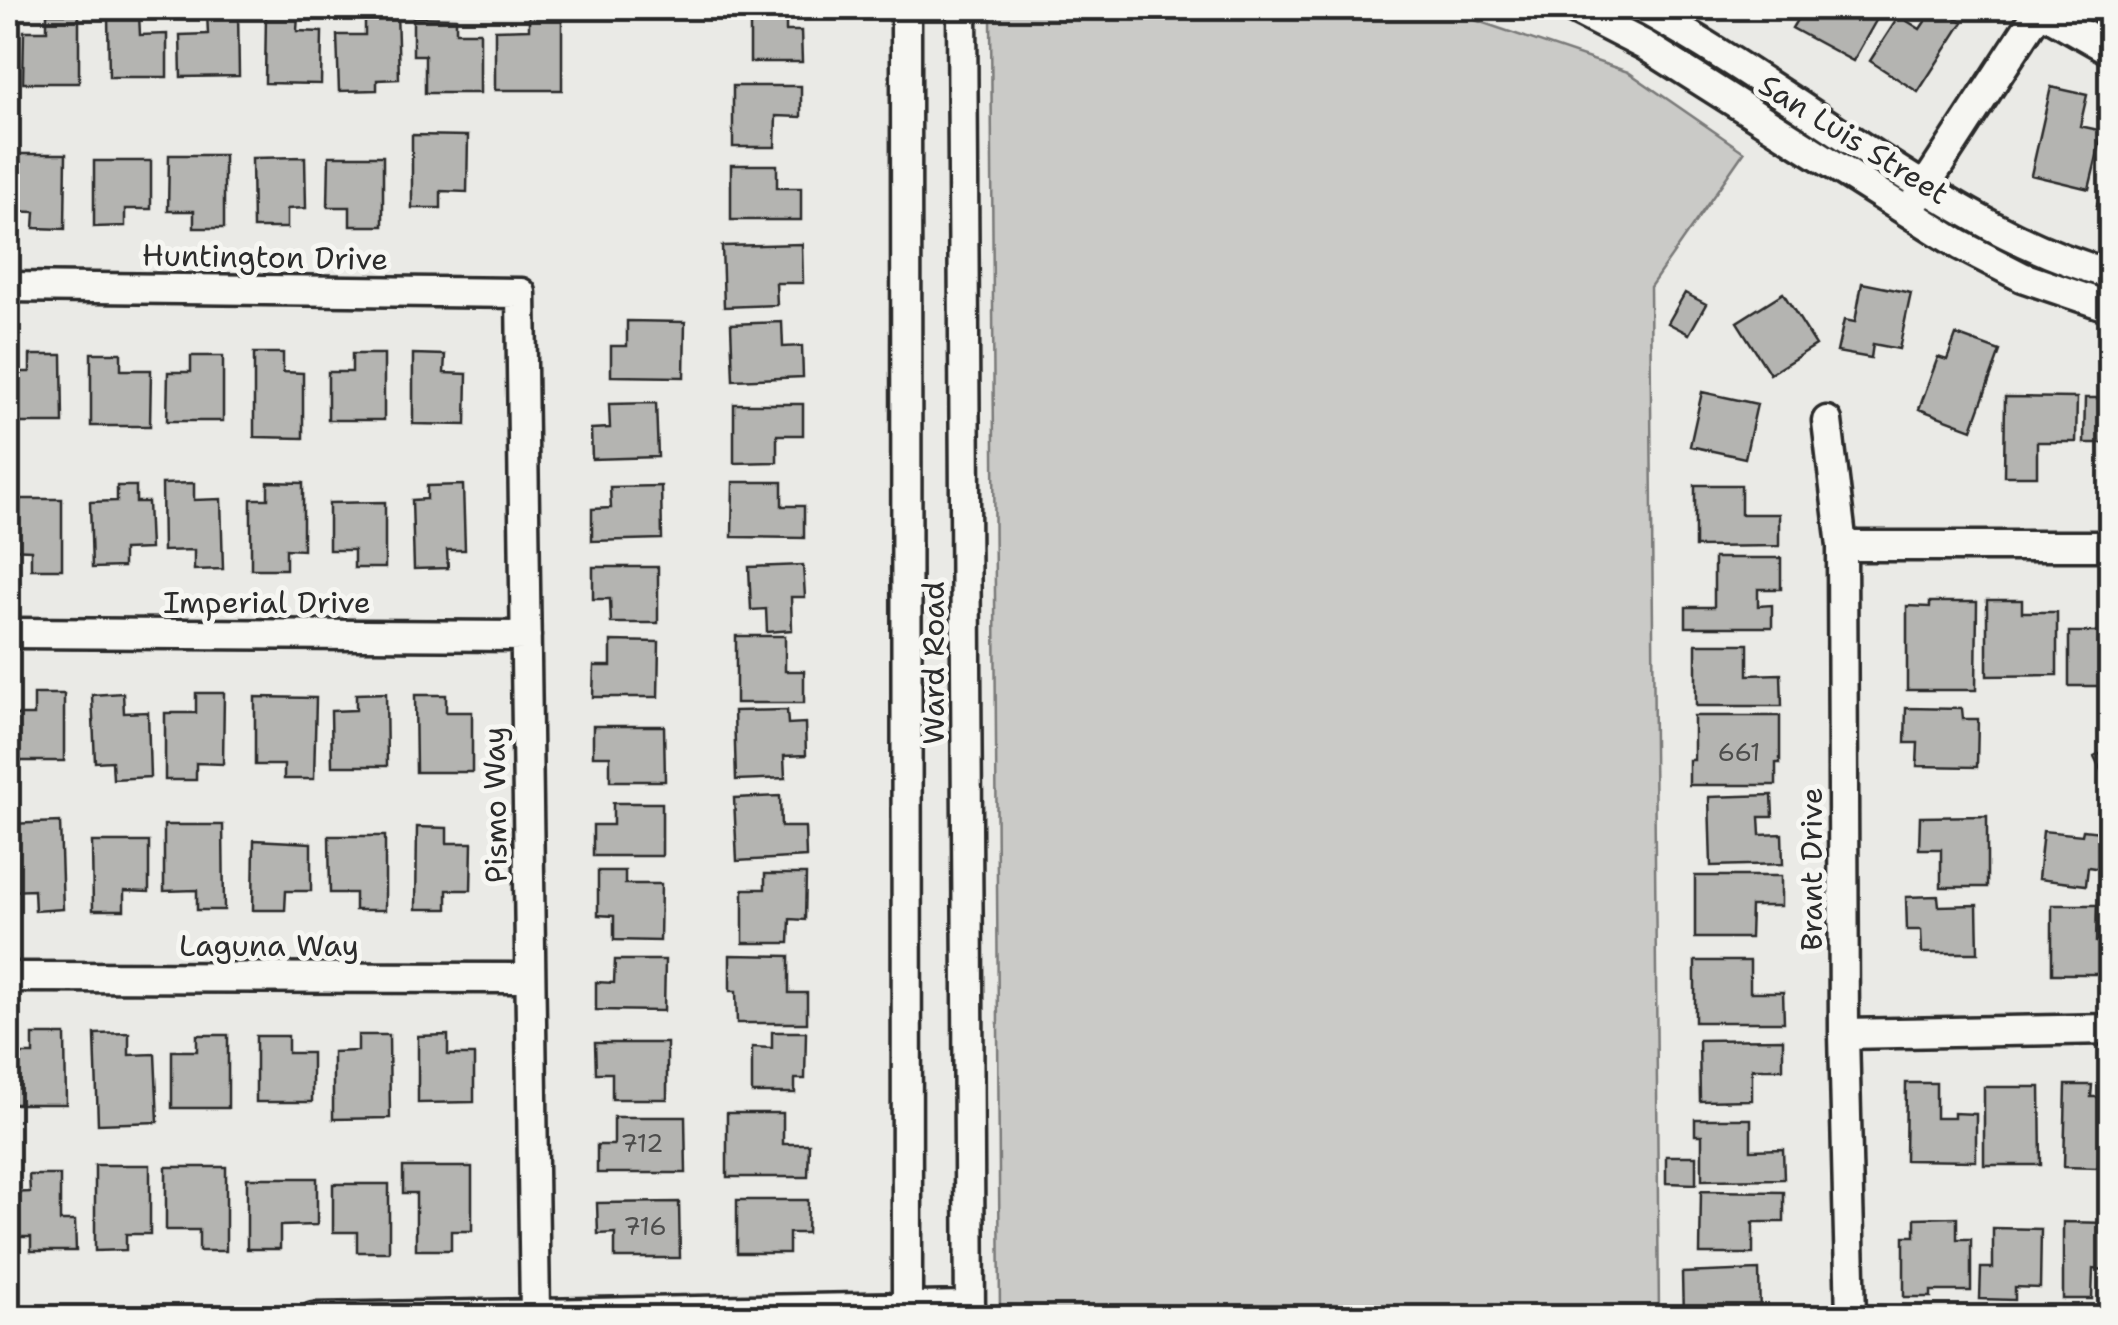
<svg xmlns="http://www.w3.org/2000/svg" width="2118" height="1325" font-family="'Shantell Sans',sans-serif">
<style>
.green{fill:#cacac7;stroke:#7a7a79;stroke-width:2.5}
.building{fill:#b4b4b1;stroke:#2b2b2b;stroke-width:2.5}
.lines{fill:none;stroke-linecap:round;stroke-linejoin:round}
.street-casing{stroke:#2b2b2b;stroke-width:35}
.street{stroke:#f6f6f2;stroke-width:28}
.labels{text-anchor:middle;dominant-baseline:central;stroke-width:10;stroke-linejoin:round;paint-order:stroke}
.number-label{font-size:25px;fill:#4d4d4c}
.street-label{font-size:30px;fill:#2b2b2b;stroke:#f6f6f2}
</style>
<rect width="100%" height="100%" fill="#eaeae6"/>
<filter id="ink" filterUnits="userSpaceOnUse"><feTurbulence type="fractalNoise" baseFrequency=".01" numOctaves="2"/><feDisplacementMap in="SourceGraphic" scale="20" xChannelSelector="R" yChannelSelector="G"/><feConvolveMatrix kernelMatrix="1 2 1 2 8 2 1 2 1" color-interpolation-filters="sRGB"/></filter>
<g filter="url(#ink)">
<path class="green" d="M994,8H1423L1460,15L1628,72L1744,152L1650,287L1659,1317H1000L991,15Z"/>
<path class="building" d="M750,8H786V31H801L802,62H750Z
M1804,8H1877L1882,10L1853,61L1792,28Z
M1934,8H1941L1963,22L1918,92L1870,61L1899,16L1920,29Z
M397,10L399,79L377,80V90L339,91L337,35H365V11Z
M238,11L239,76L181,77L180,35L208,34L207,12Z
M266,13L298,14L297,31L322,32L321,84L265,83Z
M47,14H79V83H23L24,31H47Z
M139,14L140,35L167,34V77H109L108,15Z
M529,14H562V90H495V30L529,29Z
M413,17L456,18V32H480V93H425V55H413Z
M733,86H801V117L776,116L775,147H733Z
M2051,87L2087,95L2080,126L2103,131L2089,189L2031,175Z
M412,135L468,136L467,192L441,191V208H412Z
M9,154H66L65,229L34,228L35,212L9,211Z
M169,155H224V228H194V211H168Z
M329,156H383V226H350V207H328Z
M305,157L306,208L287,209V228H253L252,158Z
M2110,158V213L2096,209Z
M94,161H151V209H125V226L94,227Z
M731,165H777V188H801V220H731Z
M802,244L803,283H776L777,305L724,307L722,246Z
M1862,283L1911,293L1899,349L1873,344L1871,358L1837,352L1844,320L1855,322Z
M1685,293L1706,304L1689,334L1668,323Z
M1783,293L1816,345L1770,374L1737,322Z
M627,321L685,322L684,377L611,376V346H627Z
M782,322L783,347L802,346L803,377L733,380L731,324Z
M1956,335L2000,351L1972,429L1919,409L1938,357L1947,360Z
M91,353H121V370H151L150,426H91Z
M254,353H283V372L303,373V438L254,437Z
M352,354H384V420H328V372H352Z
M413,354L445,355L444,373L467,374L466,425L413,424Z
M30,355H62L63,423H8V372H30Z
M191,356H223V421H167L168,372H191Z
M1702,392L1757,404L1745,458L1690,446Z
M2005,397L2077,398L2076,442H2037V476H2004Z
M2085,398H2110V443H2084Z
M656,403L658,457L592,459L591,429L610,428L609,404Z
M734,404H803V435H777V462L734,463Z
M268,482L303,483V550L286,549V569H251V499H268Z
M733,482H782V506H804V538L732,537Z
M194,483V500L221,499L223,569L194,570V550L163,551L162,484Z
M463,485L465,550H447L448,568L414,569L412,500L427,499V486Z
M1695,485H1741V514H1779V546L1695,547Z
M117,486H136V502H148L150,549L123,550V567L92,568L90,502L117,501Z
M661,486L662,539L592,541V509L611,508L610,487Z
M8,499H62V569H31V550L8,549Z
M385,502V568H354V550H329V503Z
M1714,558H1781V589H1758V606L1772,605V627H1686V607H1714Z
M803,565L805,597H791L792,630L767,632L766,609L751,610L749,567Z
M593,567H658V623H611L610,599H593Z
M1987,600H2022V612H2057V675L1987,676Z
M2100,601H2110V686H2069V632H2100Z
M1930,602H1977L1976,690H1907V606L1930,607Z
M736,636H785V671H804V703H736Z
M611,641L659,642L658,697H593L594,666H611Z
M1696,644H1748V675L1781,674L1782,706H1696Z
M123,693L124,713L148,712L150,777L113,779L112,761L95,762L92,695Z
M196,693H224L223,764L196,763V780H165V713H196Z
M386,693L387,766H332L331,711L356,710V694Z
M34,694H64V761H9L8,715H34Z
M415,695H446V712H472V772H416Z
M255,697L316,698L314,779H284V765H255Z
M1906,708L1962,709L1963,719H1978L1977,767L1917,766L1918,743H1905Z
M787,710L788,724L805,723L806,755L784,756L785,778L736,780L734,711Z
M1694,716H1780V763H1776V785H1689V760H1694Z
M593,726H664L665,781H610V756H593Z
M2110,748V789L2094,756Z
M1772,795L1773,817H1759L1760,835L1782,834L1783,864L1711,866L1709,797Z
M780,796L781,827H805L806,857L737,861L734,798Z
M613,803H662V856H593V825H613Z
M1987,816V887H1941V849H1919L1920,817Z
M60,822L63,909L35,911L34,890L8,891V824Z
M164,825H223L224,910H197V890L164,891Z
M417,827L447,828V843H472L471,890H447V909H416Z
M2083,830L2110,833L2108,870L2088,867L2086,885L2038,879L2043,831L2082,835Z
M329,836H385V910H355V893H330Z
M254,840L311,843V891H286L285,910H253Z
M92,842H149V892L124,891V910H93Z
M598,871H625V884H661L660,941L614,940V916L598,915Z
M765,874H806L805,920L790,919L789,943H743V889H765Z
M1695,876H1781V906H1751L1750,938H1695Z
M1938,896L1939,906L1977,905L1978,953H1922L1921,930H1907L1906,897Z
M2052,905H2097L2096,942H2110V974H2052Z
M730,955L789,956V993H807V1023H737L736,991H730Z
M615,960H665L664,1011L596,1010V982L614,983Z
M1695,961H1750V992H1783L1784,1022H1695Z
M772,1032H806L805,1079H795V1093H752V1047L772,1048Z
M129,1033V1055L155,1054L158,1122L98,1124L95,1034Z
M33,1035H65L66,1104H10V1054H33Z
M197,1035H228V1108H172V1051H197Z
M358,1035H389L390,1118L333,1119V1052L358,1051Z
M448,1035V1055H474V1102L418,1103V1036Z
M256,1036H288V1053H312V1102H256Z
M1783,1039V1069H1752V1100L1700,1101L1699,1040Z
M595,1043H667V1099H612V1073H596Z
M1906,1083H1936V1118H1954V1113L1976,1114V1161L1905,1160Z
M2066,1085H2092L2091,1097H2110V1152L2099,1151L2098,1168L2064,1167Z
M1984,1087H2040L2041,1165H1984Z
M727,1113H783V1144H809L808,1177H727Z
M614,1117H685L686,1173H597V1145H614Z
M1695,1119H1751V1150L1783,1149L1784,1179L1702,1180V1135H1695Z
M1666,1156H1696V1184L1666,1183Z
M95,1165H150V1234H126V1250L95,1251Z
M166,1167H226V1251H199V1230H166Z
M403,1167H472V1231H451V1250H416V1193H403Z
M29,1175H60V1221H75L76,1251H31V1237H8V1193L30,1192Z
M247,1178H317V1225L280,1226V1249H247Z
M333,1184H389V1252H357V1232H333Z
M1701,1191L1784,1192V1222H1753V1254H1700Z
M737,1200H808L807,1233H789V1253H737Z
M679,1202L680,1258H615V1233L598,1234L597,1203Z
M1957,1217V1239H1971V1291H1931V1297H1904V1236H1915V1218Z
M2063,1222L2110,1223V1270L2093,1269L2092,1299H2063Z
M1993,1228L2041,1229L2040,1288L2015,1287V1300L1980,1299L1981,1268H1993Z
M1759,1270L1760,1318H1683L1682,1273Z"/>
<g class="lines">
<g class="street-casing">
<path id="street" d="M906,8L907,1318
M962,8L970,1318
M1572,8L1646,46L1960,245L2022,277L2110,307
M1642,8C1724,53 1801,108 1880,159C1953,206 2026,251 2110,274
M2036,8L2110,50
M1914,203L2041,8
M8,287L521,293L535,1315
M1827,421L1842,546L1844,1034L1851,1318
M1842,546H2110
M8,633L526,636
M8,977L530,978
M1844,1034L2110,1029
M313,1318L969,1306"/>
</g>
<use href="#street" class="street"/>
</g>
</g>
<g class="labels">
<g class="number-label">
<text x="1739" y="752">661</text>
<text x="642" y="1143">712</text>
<text x="645" y="1226">716</text>
</g>
<g class="street-label">
<text transform="translate(1854 139) rotate(32)">San Luis Street</text>
<text transform="translate(265 257) rotate(1)">Huntington Drive</text>
<text x="267" y="602">Imperial Drive</text>
<text transform="translate(933 663) rotate(-90)">Ward Road</text>
<text transform="translate(495 805) rotate(-91)">Pismo Way</text>
<text transform="translate(1811 869) rotate(-90)">Brant Drive</text>
<text x="269" y="945">Laguna Way</text>
</g>
</g>
<rect width="2118" height="1325" fill="none" stroke="#f6f6f2" stroke-width="40"/>
<rect x="20" y="20" width="2078" height="1285" fill="none" stroke="#2b2b2b" stroke-width="4" filter="url(#ink)"/>
</svg>
